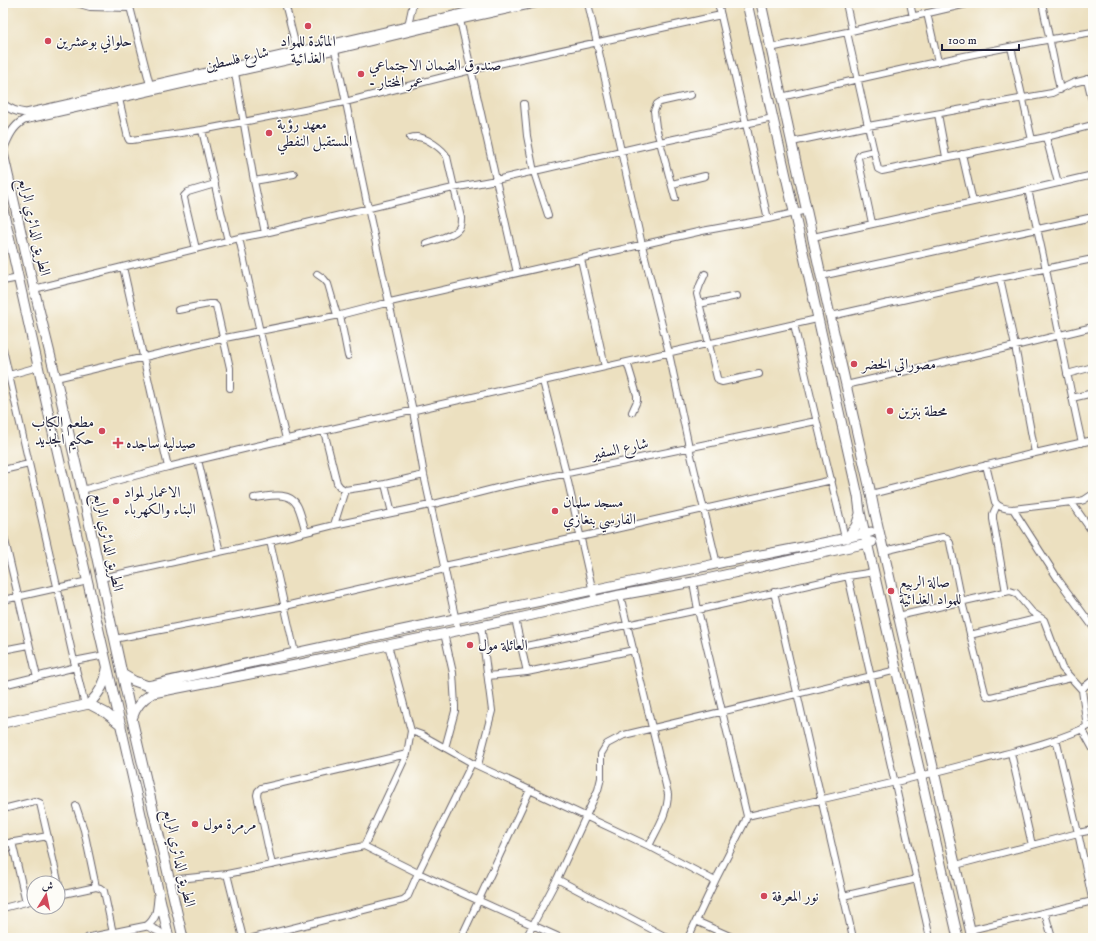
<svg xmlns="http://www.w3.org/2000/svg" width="1096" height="941" font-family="'IM FELL DW Pica',Amiri,serif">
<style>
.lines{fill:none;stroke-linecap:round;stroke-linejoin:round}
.minor-casing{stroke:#69646a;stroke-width:8}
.tertiary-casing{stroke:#69646a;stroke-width:9}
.primary-casing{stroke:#69646a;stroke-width:11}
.minor{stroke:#fff;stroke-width:6}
.tertiary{stroke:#fff;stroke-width:7}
.primary{stroke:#fff;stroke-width:9}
.poi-dot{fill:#d1495b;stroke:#fdfcf7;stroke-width:1.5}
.labels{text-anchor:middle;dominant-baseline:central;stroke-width:3;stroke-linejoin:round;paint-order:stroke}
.poi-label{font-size:15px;fill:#22223b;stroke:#fdfcf7;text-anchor:start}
.street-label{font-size:15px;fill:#22223b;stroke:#fdfcf7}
</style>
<rect width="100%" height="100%" fill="#fdfcf7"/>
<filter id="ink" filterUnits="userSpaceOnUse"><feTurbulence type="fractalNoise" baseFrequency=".025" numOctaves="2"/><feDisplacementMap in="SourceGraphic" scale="8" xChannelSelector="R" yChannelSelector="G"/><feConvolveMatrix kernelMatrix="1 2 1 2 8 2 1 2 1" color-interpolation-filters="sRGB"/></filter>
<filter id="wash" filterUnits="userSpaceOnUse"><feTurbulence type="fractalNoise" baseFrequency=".012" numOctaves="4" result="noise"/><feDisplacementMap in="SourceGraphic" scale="16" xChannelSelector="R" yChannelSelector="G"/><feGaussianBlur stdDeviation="0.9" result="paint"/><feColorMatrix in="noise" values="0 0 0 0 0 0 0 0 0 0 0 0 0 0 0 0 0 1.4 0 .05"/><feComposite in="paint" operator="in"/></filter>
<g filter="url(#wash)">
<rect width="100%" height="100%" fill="#ece0c0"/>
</g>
<g filter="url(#ink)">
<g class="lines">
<g class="minor-casing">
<path id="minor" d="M76,3L90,7L130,8
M129,3L150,85
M285,3L297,51
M588,3L642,245L669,353L689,447L717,564
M718,3L768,219
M846,3L852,31
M910,3L913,17
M1042,3L1060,90
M927,13L938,62
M460,20L517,273
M408,26L413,3
M847,32L868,126L878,169L882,171L1046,137L1093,125
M1011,47L1032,140
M770,48L847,32L971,3
M335,50L368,208L413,411L424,475L458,630
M235,73L254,181L265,233
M1087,79L1093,104
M781,97C884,73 988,49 1093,32
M119,99L128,138L129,140H132L202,130L345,102L471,70L721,15
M524,104L527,136L534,172L548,215
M938,114L946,157
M202,130L228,241
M1046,137L1058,183
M410,138C413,137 415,137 417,137C426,137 443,149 447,157L461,218C461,221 461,225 459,228C455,235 435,240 426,243
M792,142L868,126L1052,93L1073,83L1093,78
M962,154L973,202
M254,181L294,174
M672,184L705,176
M1028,190C1049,274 1063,359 1082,443
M675,198L656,127L654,111L657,104L660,102L691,95
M872,223L858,158L859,156L861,154L874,151
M813,237L1028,190L1093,175
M239,238L260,332L286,439
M196,249L184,198V196L188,192L215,184
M581,259L605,367
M123,267L168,467
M317,274L324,279L328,284L337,315
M705,274L700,285L697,294L717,378L719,381L722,382L759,374
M821,276L1093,217
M1000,278L1015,346L1035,453
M3,281L19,278
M34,289L239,238L265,233L453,188L496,180L660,142L773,118
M699,304L737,296
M178,310L209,304H214L216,306L230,368V388
M340,315L348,356
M831,316L1000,278L1093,259
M794,324C810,396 828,467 845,538
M3,349L74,661L85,705
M627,362L637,395V401L632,412
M1067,374L1093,367
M9,375L38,367
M56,378L225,338L340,315L390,302L702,231L768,219L807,210
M543,381L566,473L595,601
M846,385L1015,346L1093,327
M1072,398L1093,393
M324,431L337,483L340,487L345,490L385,484L424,475
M198,460L220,552
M986,465L995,502C999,508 1006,509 1013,509L1080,501L1084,500L1093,494
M3,470L29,464
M385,484L392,513
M82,490L168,467L252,447L817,319
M871,494L1035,453L1093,440
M254,498C267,497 289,490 297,505C301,512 303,524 306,532
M1072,503L1093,533
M997,505L993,514V519L1006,592
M1013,509L1058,579L1093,627
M334,525L345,490
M3,532L37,677
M270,541L295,653
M884,551L943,537L947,538L950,543L962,602L985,693L987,696L991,697L995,696L1071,678
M444,566L580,537L832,480
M848,576L930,938
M101,578L270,541L334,525L430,505L501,487L816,421
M774,592L853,938
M620,595L668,794C668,813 657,829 649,846
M3,600L88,581
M898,616L1000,593L1010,591L1016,593L1032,612L1044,620L1062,668L1082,690
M515,619L527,672
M444,633L453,673L455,706V711L445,748
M970,635L1040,618
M114,639L285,606L445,569
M521,647L698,610L848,576L875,572
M3,650L29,645
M74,661L105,655
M488,676L527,672L634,650
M3,685L76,667
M1087,727L1082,690L1084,687L1093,680
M1082,729L1093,749
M411,731L422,735L472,763
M1056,739L1078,833L1093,903
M1011,753L1032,845
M478,765L492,711L481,625
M76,806L84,830L96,887L100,888L104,891L114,938
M3,809L35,801L40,803L61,894
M747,816C824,799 902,782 978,761C1016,751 1057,742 1093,724
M12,842L26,902
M3,844L48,836
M364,846L407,754L411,731L388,645
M272,865L257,795L258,791L261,788L407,754
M956,865L1078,833L1093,830
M557,879L668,938
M169,880L227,874
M59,895L96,887
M843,896L917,879
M3,908L34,900
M1045,913L1052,938
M696,921L734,938
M970,930L1093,901
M243,938L227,874L364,846L418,873L561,938
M253,938L403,900L408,896L418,873L472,763L649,846L715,881
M461,938L530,790
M526,938L557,879L598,790L601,778V754L607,744L624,735L897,670
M688,938L715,881L745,822L747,816L698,610L693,582"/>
</g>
<g class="tertiary-casing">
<path id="tertiary" d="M3,104C10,110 17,112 26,113L360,37L505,3
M3,150C8,138 12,127 24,120L335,50L460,20L539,3
M147,926L158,931L167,938
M88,938L147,926C157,918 157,909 158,898"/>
</g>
<g class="primary-casing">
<path id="primary" d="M747,3L858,496L860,512L958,938
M761,3L821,276L871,494L874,509L972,938
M3,153L34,289L56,378L82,490L132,719L183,938
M3,209L51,424L107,665L169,938
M847,538L856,526L860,514
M122,674L134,681L148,686C336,642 526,605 715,564C767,553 820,545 871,532
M89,704L106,713L121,725
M132,719C135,707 142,699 153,693L301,664L388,645L515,619L620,595L693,582L872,542
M3,723L89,704C99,694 106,683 107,669"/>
</g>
<use href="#minor" class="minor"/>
<use href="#tertiary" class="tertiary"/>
<use href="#primary" class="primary"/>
</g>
</g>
<g class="poi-dot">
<circle cx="308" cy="26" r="4"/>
<circle cx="48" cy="41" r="4"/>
<circle cx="361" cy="74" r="4"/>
<circle cx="269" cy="133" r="4"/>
<circle cx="854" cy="364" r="4"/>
<circle cx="890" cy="411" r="4"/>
<circle cx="102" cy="431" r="4"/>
<path d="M116 437h4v4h4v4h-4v4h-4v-4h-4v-4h4z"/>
<circle cx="116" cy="501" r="4"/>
<circle cx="555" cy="511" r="4"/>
<circle cx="891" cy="591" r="4"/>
<circle cx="470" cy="645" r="4"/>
<circle cx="195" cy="824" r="4"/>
<circle cx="764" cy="896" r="4"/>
</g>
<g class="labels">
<g class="poi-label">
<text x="56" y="41">حلواني بوعشرين</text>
<text x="308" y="41" text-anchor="middle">المائدة للمواد<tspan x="308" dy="17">الغذائية</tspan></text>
<text x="369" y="65">صندوق الضمان الاجتماعي<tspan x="369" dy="17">- عمر المختار</tspan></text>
<text x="277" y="124">معهد رؤية<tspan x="277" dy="17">المستقبل النفطي</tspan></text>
<text x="862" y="364">مصوراتي الخضر</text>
<text x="898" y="411">محطة بنزين</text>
<text x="94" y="422" text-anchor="end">مطعم الكباب<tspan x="94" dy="17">حكيم الجديد</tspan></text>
<text x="126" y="443">صيدليه ساجده</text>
<text x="124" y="492">الاعمار لمواد<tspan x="124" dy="17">البناء والكهرباء</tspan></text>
<text x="563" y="502">مسجد سلمان<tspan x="563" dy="17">الفارسي بنغازي</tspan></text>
<text x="899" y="582">صالة الربيع<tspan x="899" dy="17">للمواد الغذائية</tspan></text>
<text x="478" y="645">العائلة مول</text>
<text x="203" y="824">مرمرة مول</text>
<text x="772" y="896">نور المعرفة</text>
</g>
<g class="street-label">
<text transform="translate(237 59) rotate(-13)">شارع فلسطين</text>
<text transform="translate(34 227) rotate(77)">الطريق الدائري الرابع</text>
<text transform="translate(620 449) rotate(-12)">شارع السفير</text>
<text transform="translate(108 542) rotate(78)">الطريق الدائري الرابع</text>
<text transform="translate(179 858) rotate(77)">الطريق الدائري الرابع</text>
</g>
</g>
<rect width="1096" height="941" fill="none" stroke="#fdfcf7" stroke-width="16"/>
<g transform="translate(46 895) rotate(10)"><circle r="19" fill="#fdfcf7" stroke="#a5a5ac"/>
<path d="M0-3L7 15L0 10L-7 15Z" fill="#d1495b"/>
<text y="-6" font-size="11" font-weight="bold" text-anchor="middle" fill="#22223b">ش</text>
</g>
<path d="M942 44v6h77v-6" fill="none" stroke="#22223b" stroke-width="2"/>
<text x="948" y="44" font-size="12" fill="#22223b" stroke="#fdfcf7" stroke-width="3" paint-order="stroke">100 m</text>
</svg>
